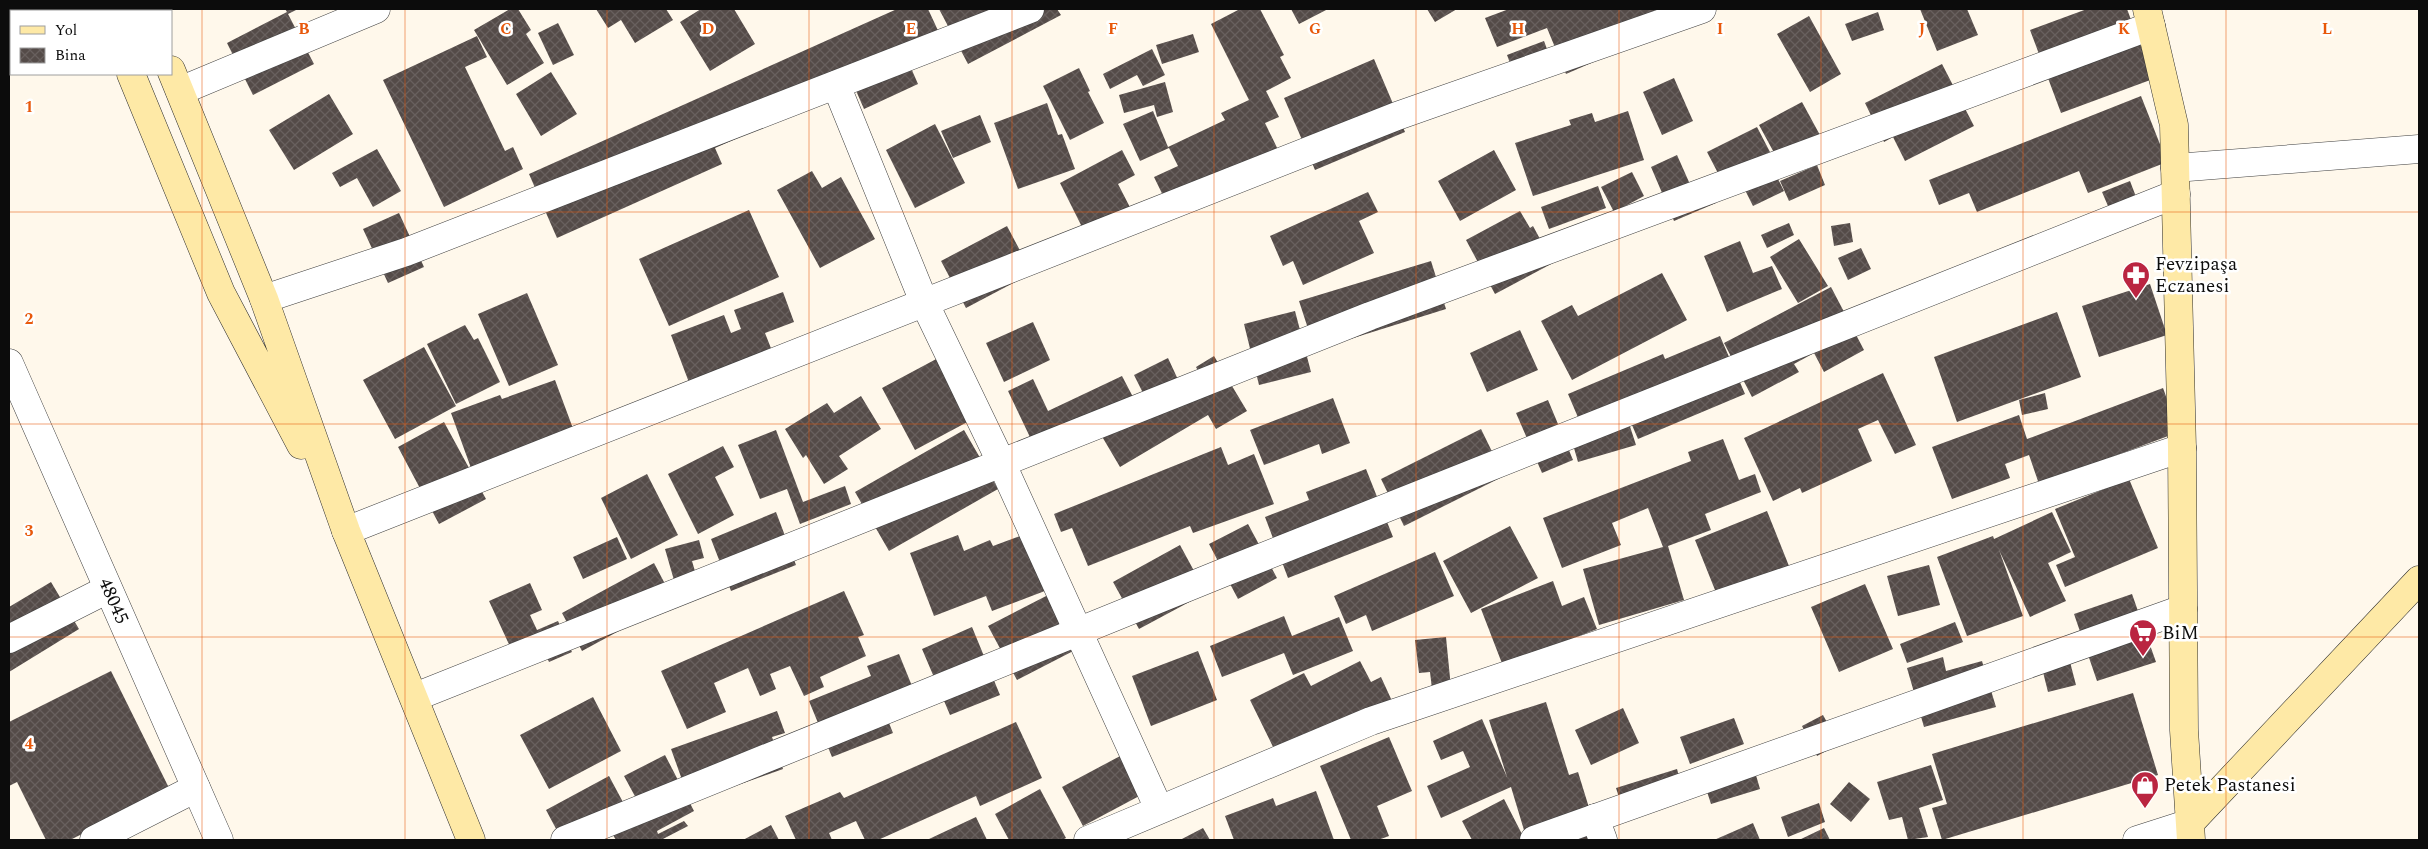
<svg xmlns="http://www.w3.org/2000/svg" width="2428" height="849" font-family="Spectral,serif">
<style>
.building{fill:url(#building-cross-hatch)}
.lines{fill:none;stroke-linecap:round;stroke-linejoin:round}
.street-casing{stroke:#3f3f3f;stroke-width:29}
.secondary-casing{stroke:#2e2e2e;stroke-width:29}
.street{stroke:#fff;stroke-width:28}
.secondary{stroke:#fee9a6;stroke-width:28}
.grid{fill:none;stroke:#e8590c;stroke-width:1;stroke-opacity:0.55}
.labels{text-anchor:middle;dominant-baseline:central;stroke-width:5;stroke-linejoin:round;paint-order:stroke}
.poi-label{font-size:19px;fill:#0c0c0c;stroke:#fff;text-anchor:start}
.street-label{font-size:19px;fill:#0c0c0c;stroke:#fff}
.grid-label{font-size:16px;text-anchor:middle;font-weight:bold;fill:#e8590c;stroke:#fff;stroke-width:5;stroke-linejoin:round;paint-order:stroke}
</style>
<defs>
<pattern id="building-cross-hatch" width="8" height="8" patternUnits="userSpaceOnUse" patternTransform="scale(1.25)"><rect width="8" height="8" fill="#544b48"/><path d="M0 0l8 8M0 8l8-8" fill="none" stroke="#68605e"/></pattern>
</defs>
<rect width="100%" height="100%" fill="#fff8eb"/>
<path class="building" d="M285,9H298L288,14L314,64L253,95L227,43L287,12Z
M510,9H518L531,30L526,34L544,63L507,85L474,30Z
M596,9H666L673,20L635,43L621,20L608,28Z
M701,9H734L755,44L710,71L680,22Z
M897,9H928L948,52L911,68L918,84L864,109L854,86L715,148L722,164L557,238L529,174Z
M939,9H1057L1061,15L968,64Z
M1240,9H1260L1284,55L1280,57L1291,78L1266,91L1279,117L1265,123L1283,160L1172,214L1154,177L1178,166L1169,148L1140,161L1123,124L1153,111L1168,147L1225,120L1221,113L1249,100L1211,24Z
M1291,9H1328L1299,24Z
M1427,9H1457L1435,22Z
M1509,9H1654L1656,13L1595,33L1605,57L1566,74L1547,28L1497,47L1485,18Z
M1920,9H1967L1978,35L1937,51Z
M2087,9H2127L2153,79L2061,113L2030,30Z
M1878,12L1884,30L1852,41L1845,24Z
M1809,16L1841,74L1810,92L1777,34Z
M558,23L574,55L553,65L538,33Z
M1193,34L1199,52L1162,64L1156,45Z
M477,36L487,57L465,67L505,151L513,147L523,169L444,207L383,80Z
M1544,41L1553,65L1516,79L1507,55Z
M1152,49L1165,75L1143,86L1137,75L1110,89L1103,74Z
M1374,59L1405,132L1315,170L1284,98Z
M1942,64L1974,126L1905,161L1893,137L1884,142L1865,103Z
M1079,68L1090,91L1088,92L1104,123L1070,140L1043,86Z
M551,72L577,114L541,136L516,94Z
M1674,78L1693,121L1662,135L1643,92Z
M1165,82L1173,112L1157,117L1154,105L1124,113L1119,95Z
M329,94L353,134L294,170L269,130Z
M2141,96L2167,162L2088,193L2079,171L1977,212L1969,193L1939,205L1929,180Z
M1802,102L1821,137L1778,160L1759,125Z
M1047,103L1058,135L1062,134L1075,169L1018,189L994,123Z
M1628,111L1644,160L1533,196L1515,143L1571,125L1569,120L1592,113L1595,122Z
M980,115L991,142L953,158L941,131Z
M935,124L965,183L915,208L886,150Z
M1757,127L1770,152L1720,177L1707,152Z
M377,149L401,191L373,207L357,178L340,187L332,173Z
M1122,150L1135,175L1118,184L1135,217L1089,241L1060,183Z
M1494,150L1516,190L1460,221L1438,181Z
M1677,155L1693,191L1709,184L1716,203L1674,221L1651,167Z
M1767,157L1784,191L1753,206L1736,172Z
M1817,165L1825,185L1789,201L1780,181Z
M812,171L822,188L841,177L875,239L820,268L777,190Z
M1632,172L1644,196L1614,212L1601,187Z
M2130,181L2138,202L2111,213L2102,192Z
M1598,186L1606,208L1549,229L1541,207Z
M1368,192L1378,212L1359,221L1374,253L1303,285L1293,261L1283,266L1270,236Z
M749,210L779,277L669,326L639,259Z
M1520,211L1530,228L1533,226L1553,263L1495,294L1466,240Z
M399,213L424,267L388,283L363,229Z
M1789,223L1794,235L1767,248L1761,235Z
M1850,223L1853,242L1834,246L1831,226Z
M1007,226L1032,273L966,308L941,261Z
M1799,239L1828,286L1798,303L1770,257Z
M1740,241L1753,273L1772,266L1782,289L1727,312L1704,256Z
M1861,248L1871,269L1848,280L1838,258Z
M1431,261L1446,309L1315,350L1299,301Z
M1662,273L1687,320L1572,380L1541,321L1572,305L1578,316Z
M2150,284L2167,335L2099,357L2082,306Z
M1831,287L1864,350L1824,372L1814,353L1794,364L1799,372L1752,397L1724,343Z
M783,292L794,322L765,333L776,361L693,393L671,335L724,315L731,333L741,329L734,310Z
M527,293L558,365L509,386L478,314Z
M1295,311L1311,372L1259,385L1244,324Z
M2057,312L2081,377L1957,422L1934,357Z
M1033,322L1050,360L1004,382L986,343Z
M465,325L474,340L478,338L500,382L456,404L427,344Z
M1520,330L1538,370L1487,392L1470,353Z
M1720,336L1745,394L1638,439L1623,404L1580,422L1568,394L1663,354L1665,359Z
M424,347L456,406L395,439L363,380Z
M1214,356L1247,411L1216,429L1208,415L1120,467L1097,428L1039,456L1008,391L1033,379L1048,411L1122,376L1133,397L1203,380L1196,367Z
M940,357L973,419L915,450L882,388Z
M1168,358L1181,386L1148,403L1134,375Z
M1883,373L1916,445L1895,454L1878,420L1858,429L1872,461L1802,493L1800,488L1773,501L1744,438Z
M555,380L578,442L475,479L486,499L439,524L398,447L444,422L475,479L451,413L500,395L502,399Z
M2163,388L2179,432L2039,484L2029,455L2005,464L2010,478L1952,499L1932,447L2019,415L2027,439Z
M2045,393L2048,409L2022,415L2019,400Z
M861,396L881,429L839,456L848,469L824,484L806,455L803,458L785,429L827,403L834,413Z
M1333,398L1350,443L1322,454L1319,444L1264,465L1250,430Z
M1548,400L1573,460L1542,473L1516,413Z
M1625,411L1636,445L1578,462L1568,427Z
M1481,429L1504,476L1404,526L1381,479Z
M776,430L803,502L845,486L851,504L800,524L787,489L760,499L738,445Z
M964,430L998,489L889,551L855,492Z
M1723,439L1739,480L1755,474L1761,492L1705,514L1711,530L1668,546L1684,600L1599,625L1583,569L1663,547L1648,508L1612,523L1621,545L1562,568L1543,518L1691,461L1688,452Z
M723,446L734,467L715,477L734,515L698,534L668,474Z
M1221,447L1228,465L1254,454L1274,504L1193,533L1190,526L1088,566L1072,528L1061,532L1054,514Z
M1366,469L1393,537L1288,578L1265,517L1309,500L1306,492Z
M647,474L678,535L631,559L601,498Z
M2129,479L2158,548L2065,587L2056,565L2075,557L2055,509Z
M1767,511L1791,571L1719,600L1695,540Z
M776,512L796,565L731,591L711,539Z
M2052,512L2071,552L2048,563L2066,601L2030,617L1999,550L2023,616L1967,636L1937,557L1993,536L1994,539Z
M1248,524L1277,578L1238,599L1209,544Z
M1510,526L1538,578L1471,613L1443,561Z
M1028,533L1050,589L992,611L986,596L934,616L910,553L958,535L964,551L990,540L993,546Z
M617,537L627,559L583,579L573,557Z
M699,540L704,558L692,561L702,595L680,601L665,549Z
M1180,545L1206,593L1139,629L1113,582Z
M1435,552L1454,596L1372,631L1366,615L1346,624L1334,596Z
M654,563L674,601L582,651L562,613Z
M1929,565L1940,605L1898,616L1887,576Z
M1553,581L1562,606L1584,597L1597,629L1503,666L1481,609Z
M51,582L79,629L9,672V607Z
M530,583L542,610L530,615L537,630L558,621L572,652L549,662L545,653L518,664L489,601Z
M1865,584L1893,649L1839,672L1811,607Z
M844,591L864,635L858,637L866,656L820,677L824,687L804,696L790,666L770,674L776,689L760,696L748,668L714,683L726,712L687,729L661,671Z
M1050,594L1079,648L1017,680L988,626Z
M2132,594L2156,662L2097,681L2074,614Z
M1284,616L1292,636L1339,617L1353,651L1293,675L1284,653L1222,677L1210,646Z
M1955,622L1963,642L1907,663L1900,644Z
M972,627L1000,695L950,715L922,649Z
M1446,637L1451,688L1432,689L1430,672L1419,673L1415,640Z
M1198,651L1217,700L1151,726L1132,676Z
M899,654L912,686L927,680L937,704L889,723L893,733L832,757L809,701L871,676L867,666Z
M1943,657L1946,671L1982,661L1996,707L1924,727L1907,668Z
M1360,661L1371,682L1381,677L1392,701L1278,757L1250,700L1304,673L1311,686Z
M2070,662L2076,685L2048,692L2042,668Z
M111,671L170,790L70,840H46L17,782L9,786V722Z
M2133,693L2158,775L1942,840L1932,808L1947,804L1932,754Z
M593,697L621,751L549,789L520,735Z
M1546,702L1569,775L1578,772L1599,840H1527L1511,787L1441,818L1427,786L1470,767L1463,751L1441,760L1433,741L1482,719L1507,777L1489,720Z
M1623,708L1639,743L1591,765L1575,730Z
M777,711L785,733L772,737L783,769L690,802L671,749Z
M1823,715L1839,744L1817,756L1802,726Z
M1734,718L1744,744L1690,764L1680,737Z
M1016,722L1042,778L980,806L976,796L878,840H865L856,821L829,833L832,840H796L785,816L840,792L844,798Z
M1389,737L1412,791L1377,806L1389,836L1378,840H1351L1320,766Z
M1749,751L1760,789L1711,804L1699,767Z
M665,755L694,811L657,831L658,834L684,821L688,826L661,840H616L608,827L562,840L546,810L609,776L632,819L644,813L624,776Z
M1122,755L1143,794L1083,826L1062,787Z
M1931,765L1943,800L1919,808L1928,837L1908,840L1902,817L1889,820L1877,782Z
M1677,769L1683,790L1623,810L1616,788Z
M1849,782L1870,799L1851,822L1830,804Z
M1040,789L1066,838L1062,840H1009L995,814Z
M1316,791L1334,840H1234L1225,816L1273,798L1276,806Z
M1504,799L1525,840H1472L1462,821Z
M1819,803L1825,822L1788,837L1781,817Z
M976,817L987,840L929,839Z
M1753,823L1760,840H1714Z
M771,825L779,840H743Z
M1203,828L1210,840H1180Z
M1824,828L1830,840H1799Z"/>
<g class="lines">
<g class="street-casing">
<g id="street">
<path d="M836,85L924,302L1001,462L1159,809"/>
<path d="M180,91L376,9"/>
<path d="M2175,168L2419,149"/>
<path d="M264,299L406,252L1030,9"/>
<path id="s1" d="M9,363L219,840"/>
<path d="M346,531L1397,116L1702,9"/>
<path d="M9,639L108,589"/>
<path d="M415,697L1370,316L2151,26"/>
<path d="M1595,818L1603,840"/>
<path d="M94,840L196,788"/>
<path d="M565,840L1225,572L2176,194"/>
<path d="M1088,840L1371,721L2182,448"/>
<path d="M1534,840L2183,609"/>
<path d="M2137,840L2190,823"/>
</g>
</g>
<g class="secondary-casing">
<path id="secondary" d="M104,9L105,11
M146,9L147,11
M2147,9L2174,125L2182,448L2184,730L2191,840
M171,70L264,299L346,531L471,840
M131,74L221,293L301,445
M2190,823L2419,580"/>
</g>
<use href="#street" class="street"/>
<use href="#secondary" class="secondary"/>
</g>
<path class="grid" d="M202,9V840M405,9V840M607,9V840M809,9V840M1012,9V840M1214,9V840M1416,9V840M1619,9V840M1821,9V840M2023,9V840M2226,9V840M9,212H2419M9,424H2419M9,637H2419"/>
<defs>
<g id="pharmacy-pin" transform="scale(1.4375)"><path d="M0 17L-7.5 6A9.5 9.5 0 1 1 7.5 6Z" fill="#ba2541" stroke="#fff"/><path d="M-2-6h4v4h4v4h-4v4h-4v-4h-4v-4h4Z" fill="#fff"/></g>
<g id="supermarket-pin" transform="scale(1.4375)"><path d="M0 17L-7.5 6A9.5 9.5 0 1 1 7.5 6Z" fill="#ba2541" stroke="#fff"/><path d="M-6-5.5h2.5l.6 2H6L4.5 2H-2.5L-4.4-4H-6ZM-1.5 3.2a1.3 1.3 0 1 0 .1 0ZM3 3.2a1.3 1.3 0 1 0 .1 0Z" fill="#fff"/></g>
<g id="shop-pin" transform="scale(1.4375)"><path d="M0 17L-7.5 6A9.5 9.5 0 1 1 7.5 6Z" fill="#ba2541" stroke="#fff"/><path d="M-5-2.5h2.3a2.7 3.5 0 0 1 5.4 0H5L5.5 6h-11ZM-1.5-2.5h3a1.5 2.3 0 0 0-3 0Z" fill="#fff"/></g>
</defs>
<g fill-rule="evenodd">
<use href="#pharmacy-pin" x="2136" y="275"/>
<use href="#supermarket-pin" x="2143" y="633"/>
<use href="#shop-pin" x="2145" y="785"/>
</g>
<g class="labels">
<g class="poi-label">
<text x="2155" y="264">Fevzipaşa<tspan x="2155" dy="22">Eczanesi</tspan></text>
<text x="2162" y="633">BiM</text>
<text x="2164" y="785">Petek Pastanesi</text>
</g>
<g class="street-label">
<text stroke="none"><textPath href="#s1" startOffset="260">48045</textPath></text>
</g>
</g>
<g class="grid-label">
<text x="304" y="34">B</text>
<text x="506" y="34">C</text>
<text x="708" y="34">D</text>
<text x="911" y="34">E</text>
<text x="1113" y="34">F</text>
<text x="1315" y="34">G</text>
<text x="1518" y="34">H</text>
<text x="1720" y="34">I</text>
<text x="1922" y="34">J</text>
<text x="2124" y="34">K</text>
<text x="2327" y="34">L</text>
<text x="29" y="112">1</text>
<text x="29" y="324">2</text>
<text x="29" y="536">3</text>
<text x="29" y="749">4</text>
</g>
<rect width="2428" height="849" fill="none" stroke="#0c0c0c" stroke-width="20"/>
<rect x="10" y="10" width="162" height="65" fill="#ffffff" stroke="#9e9e9e"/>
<rect x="20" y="26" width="25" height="8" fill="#fee9a6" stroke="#9e9e9e"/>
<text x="55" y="35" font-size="15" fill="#0c0c0c">Yol</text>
<rect x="20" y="48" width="25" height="15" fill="url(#building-cross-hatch)" stroke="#9e9e9e"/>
<text x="55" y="60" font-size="15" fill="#0c0c0c">Bina</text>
</svg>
